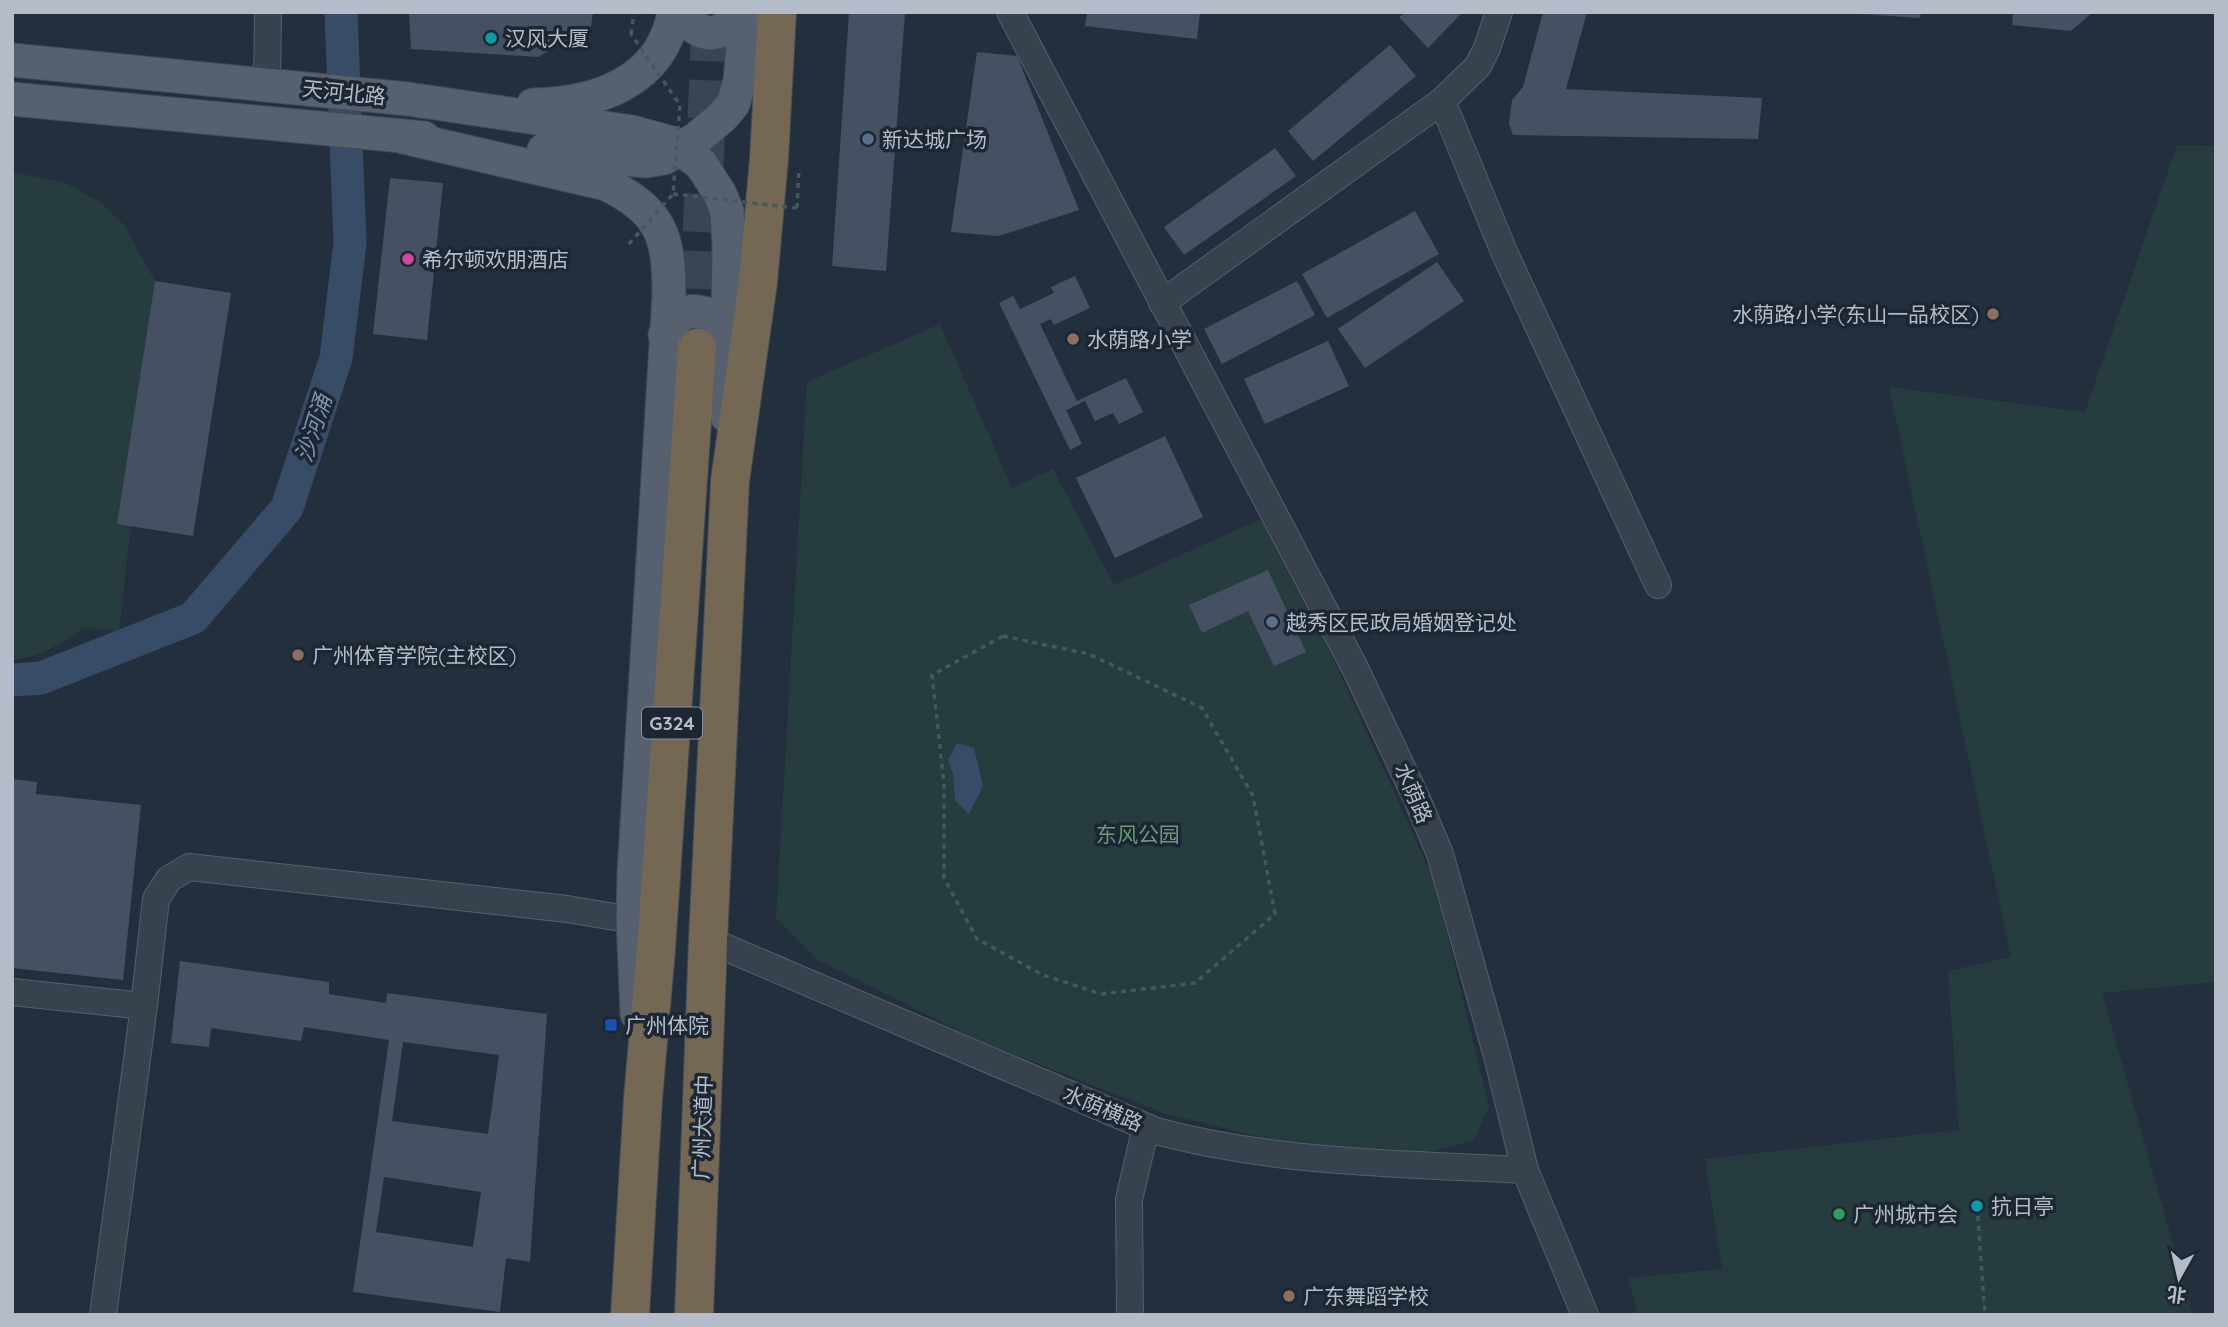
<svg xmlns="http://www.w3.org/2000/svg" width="2228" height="1327" font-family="Quicksand,'Noto Sans SC',sans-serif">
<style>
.green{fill:#263c3f}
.water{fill:#394c67}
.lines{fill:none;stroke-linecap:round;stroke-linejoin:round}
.river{stroke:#394c67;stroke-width:33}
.building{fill:#455162;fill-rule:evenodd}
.highway-tunnel{stroke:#3a4453;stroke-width:38;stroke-dasharray:38 19;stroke-linecap:butt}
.minor-casing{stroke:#565f6c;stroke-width:28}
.major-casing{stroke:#414a57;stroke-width:35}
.highway-casing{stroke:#434c59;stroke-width:40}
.path{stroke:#44595c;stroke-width:3.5;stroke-dasharray:5 5;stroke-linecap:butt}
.minor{stroke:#38414e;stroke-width:26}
.major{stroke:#56606e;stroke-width:33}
.highway{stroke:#746855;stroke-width:38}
.path-bridge{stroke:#44595c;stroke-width:3.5;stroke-dasharray:5 5;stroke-linecap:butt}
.culture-dot{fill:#0f9aa8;stroke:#1d2633;stroke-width:2.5}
.service-dot{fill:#5c6f8a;stroke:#1d2633;stroke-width:2.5}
.hotel-dot{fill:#d1479c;stroke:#1d2633;stroke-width:2.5}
.education-dot{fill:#8d6e63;stroke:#1d2633;stroke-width:2.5}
.transit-dot{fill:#1a4fb4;stroke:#1d2633;stroke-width:2.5}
.leisure-dot{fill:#2e9e5b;stroke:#1d2633;stroke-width:2.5}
.labels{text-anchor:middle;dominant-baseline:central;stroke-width:7;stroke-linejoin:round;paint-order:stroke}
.shield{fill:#1d2633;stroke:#878f9c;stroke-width:2}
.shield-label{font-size:19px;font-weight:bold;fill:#b4bcc9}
.poi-label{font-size:21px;fill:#b4bcc9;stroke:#1d2633;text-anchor:start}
.street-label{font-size:21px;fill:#b4bcc9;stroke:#1d2633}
.park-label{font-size:21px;fill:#6b9a76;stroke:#1d2633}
.water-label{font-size:23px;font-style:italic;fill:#7c92b1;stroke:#1d2633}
</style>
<rect width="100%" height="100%" fill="#242f3e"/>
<path class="green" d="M2177,145L2216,146V982L2102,993L2193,1315H1637L1629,1278L1722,1269L1705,1159L1959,1130L1948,971L2011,957L1889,387L2085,412Z
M12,172L66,183L100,202L124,225L155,281V311L119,631L83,628C61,644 40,656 12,661Z
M940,324L1012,488L1053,469L1114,585L1261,519L1329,650L1434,880L1489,1107L1473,1141L1407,1157L1298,1146L1166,1114L980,1041L816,959L776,918L807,382Z"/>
<path class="water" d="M957,743L974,748L983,786L969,814L955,800L953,774L948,760Z"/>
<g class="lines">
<path class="river" d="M12,680L41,678L193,618L287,508L336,358L350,243L341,12"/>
</g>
<path class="building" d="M409,12H593L591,27L538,57L411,49Z
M849,12H905L886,271L832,266Z
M1087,12H1200L1197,39L1085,26Z
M1407,12H1463L1428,48L1399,17Z
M1543,12H1587L1566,89L1762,98L1758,139L1513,135L1509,124L1512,100L1523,87Z
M1861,12H1921L1920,18L1861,14Z
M2013,12H2093L2071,31L2012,25Z
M1390,45L1416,76L1313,161L1288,131Z
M977,52L1017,56L1079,210L999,236L951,232Z
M1275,148L1296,176L1184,255L1164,227Z
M390,178L443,183L427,340L373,334Z
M1415,211L1439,254L1327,318L1302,274Z
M1437,262L1464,301L1365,368L1338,329Z
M1075,276L1090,308L1054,325L1051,319L1040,324L1077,401L1126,378L1143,412L1119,424L1113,413L1095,421L1085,401L1066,410L1082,444L1070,450L999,303L1013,296L1020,309L1054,293L1051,287Z
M155,281L231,293L193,536L117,524Z
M1297,281L1315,315L1222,364L1204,329Z
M1328,341L1349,386L1265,424L1244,379Z
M1165,436L1203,517L1115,558L1076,478Z
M1268,570L1306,652L1274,666L1248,611L1202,633L1189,605Z
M12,779L37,782L36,794L141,805L123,980L12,968Z
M180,961L329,982V994L386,1003L387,993L547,1014L530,1262L506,1258L500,1312L353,1292L389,1040L304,1027L301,1041L211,1028L209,1047L171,1043ZM403,1042L499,1055L488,1134L392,1121ZM384,1177L481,1192L473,1247L376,1232Z"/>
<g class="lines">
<path class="highway-tunnel" d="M697,346L711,12"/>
<g class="minor-casing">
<path id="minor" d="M1010,12L1355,668L1416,797L1440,854L1497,1056L1525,1170L1585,1315
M267,85L268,12
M1442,101L1505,254L1658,585
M1162,303L1442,101L1478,66L1487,48L1499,12
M708,940L1156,1131C1275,1163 1403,1164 1525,1170
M12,992L144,1006L156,899L169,879L189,867L567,909L633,920
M103,1315L144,1006
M1130,1315L1129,1199L1146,1127"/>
</g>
<g class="major-casing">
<path id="major" d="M683,12C698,41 724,38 740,12
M12,60L408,99L632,132L672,143L701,164L720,194L727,211L729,246L727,416
M12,99L424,138
M533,105C596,104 662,82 674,12
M403,137L606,184C662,211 669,237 669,295L634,873L633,920L637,1014
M544,150L646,161L664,158L696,139L722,117L733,104L740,81L746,12
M665,335C678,314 685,306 710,315L726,340"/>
</g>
<g class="highway-casing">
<path id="highway" d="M630,1315L643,1099L656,949L697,348
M694,1315L708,940L730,481L758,282L769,159L777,12"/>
</g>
<path class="path" d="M631,34L634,12
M797,208L799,168
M1003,636L1089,654L1202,708L1253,796L1275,914L1195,983L1101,994L1043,975L977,939L944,878V784L932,675Z
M1977,1206L1985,1315"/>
<use href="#minor" class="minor"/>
<use href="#major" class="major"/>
<use href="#highway" class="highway"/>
<path class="path-bridge" d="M673,194L797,208
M629,244L673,194L680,105L631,34"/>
</g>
<g class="culture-dot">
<circle cx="491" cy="38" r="7"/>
<circle cx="1977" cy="1206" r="7"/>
</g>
<g class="service-dot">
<circle cx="868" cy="139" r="7"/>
<circle cx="1272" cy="622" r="7"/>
</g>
<circle class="hotel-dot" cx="408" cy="259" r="7"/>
<g class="education-dot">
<circle cx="1993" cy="314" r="7"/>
<circle cx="1073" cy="339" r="7"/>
<circle cx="298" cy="655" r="7"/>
<circle cx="1289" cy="1296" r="7"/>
</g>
<rect class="transit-dot" x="604" y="1018" width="14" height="14" rx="3.5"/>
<circle class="leisure-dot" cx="1839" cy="1214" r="7"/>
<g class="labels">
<rect class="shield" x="642" y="707.5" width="60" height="31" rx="5"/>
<g class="shield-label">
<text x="672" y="723">G324</text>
</g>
<g class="poi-label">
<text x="505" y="38">汉风大厦</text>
<text x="882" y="139">新达城广场</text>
<text x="422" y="259">希尔顿欢朋酒店</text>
<text x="1979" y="314" text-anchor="end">水荫路小学(东山一品校区)</text>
<text x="1087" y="339">水荫路小学</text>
<text x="1286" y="622">越秀区民政局婚姻登记处</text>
<text x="312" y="655">广州体育学院(主校区)</text>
<text x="625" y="1025">广州体院</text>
<text x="1991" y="1206">抗日亭</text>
<text x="1853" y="1214">广州城市会</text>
<text x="1303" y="1296">广东舞蹈学校</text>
</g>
<g class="street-label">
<text transform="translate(344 92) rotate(6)">天河北路</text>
<text transform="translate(1414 793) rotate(67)">水荫路</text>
<text transform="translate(1103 1108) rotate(23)">水荫横路</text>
<text transform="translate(702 1127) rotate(-88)">广州大道中</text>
</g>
<g class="park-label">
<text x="1138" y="834">东风公园</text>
</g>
<g class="water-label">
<text transform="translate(313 428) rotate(-72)">沙河涌</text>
</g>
</g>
<rect width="2228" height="1327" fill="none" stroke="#b4bcc9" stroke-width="28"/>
<g transform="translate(2179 1278) rotate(188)" stroke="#1d2633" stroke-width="5" paint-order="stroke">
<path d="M0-5L12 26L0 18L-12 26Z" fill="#b4bcc9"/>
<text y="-10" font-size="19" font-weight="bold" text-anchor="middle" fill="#b4bcc9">北</text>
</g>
</svg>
